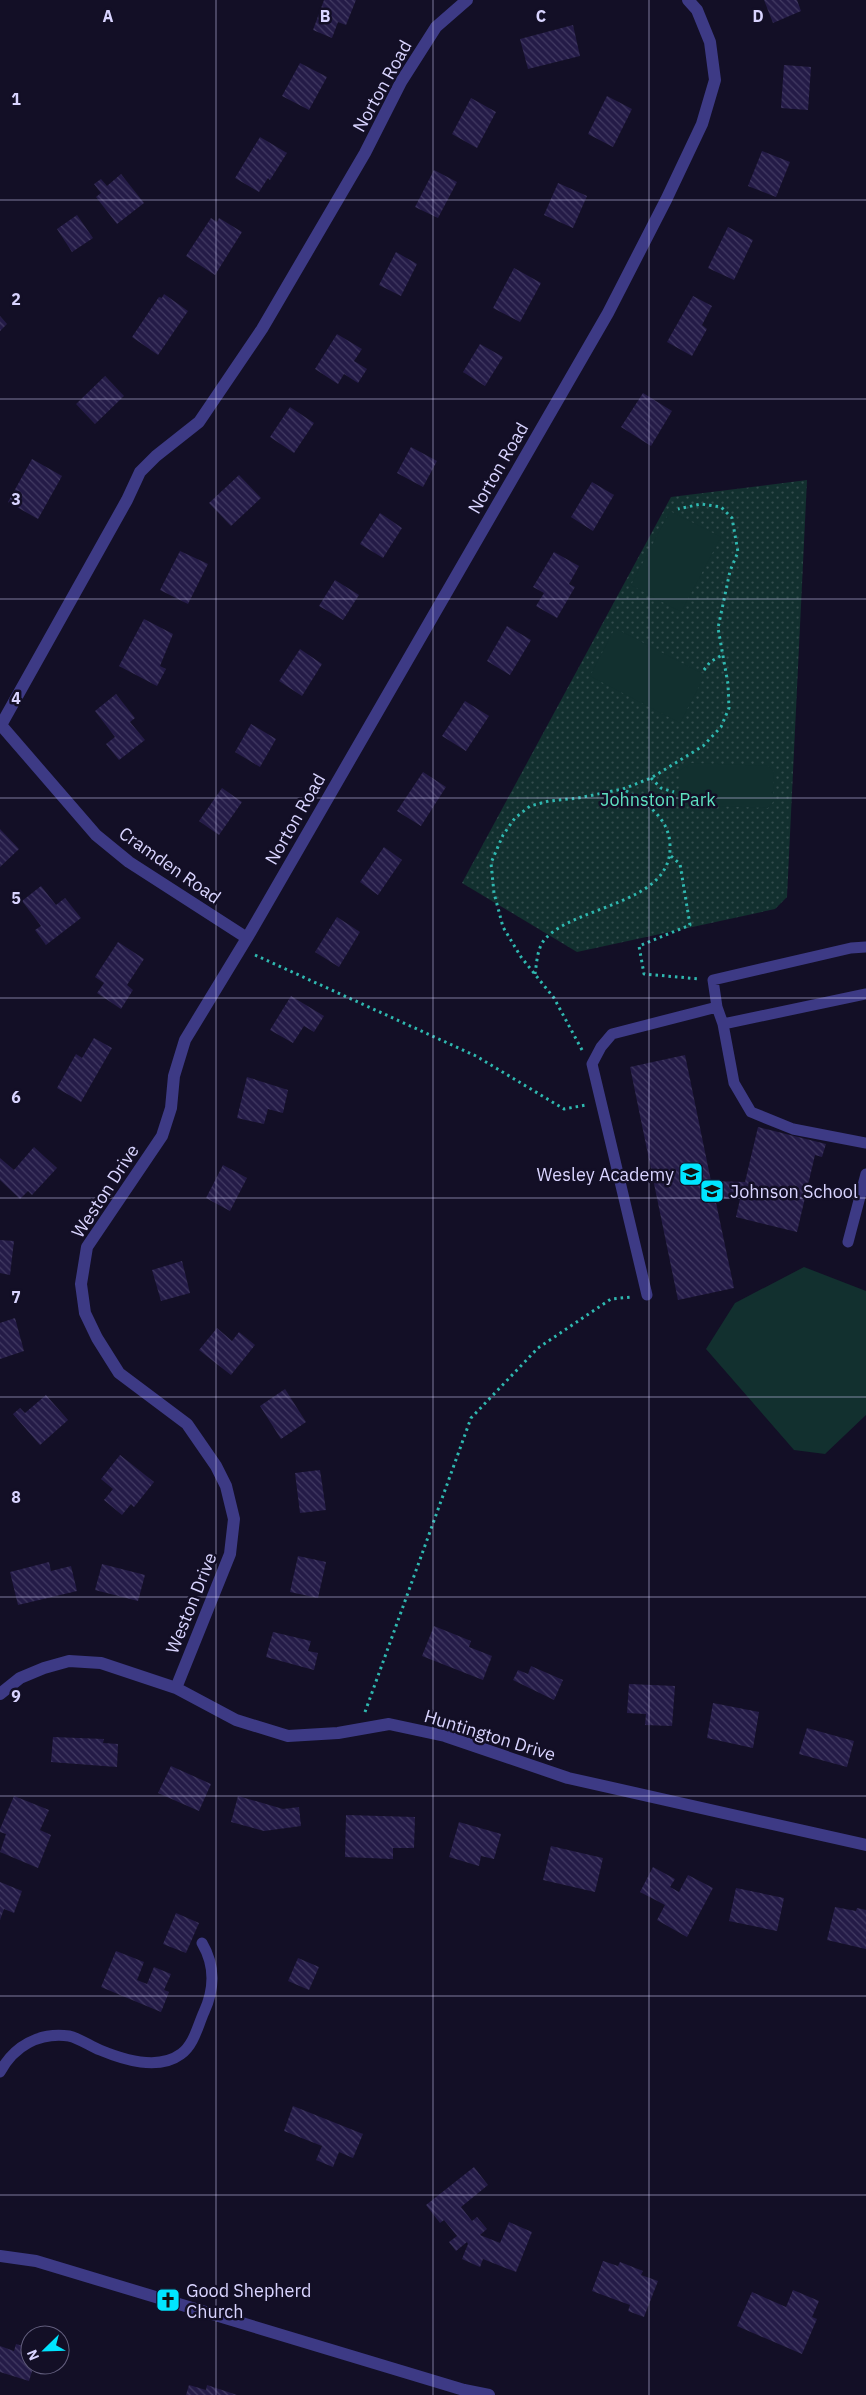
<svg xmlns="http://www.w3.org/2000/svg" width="866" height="2395" font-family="'IBM Plex Sans',sans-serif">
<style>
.park{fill:url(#park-dots)}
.garden{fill:#12302f}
.building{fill:url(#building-back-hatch)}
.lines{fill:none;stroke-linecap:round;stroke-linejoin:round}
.path{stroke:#2fb8b0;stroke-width:3;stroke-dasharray:2.5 4;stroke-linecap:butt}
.service{stroke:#3d3a85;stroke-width:11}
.minor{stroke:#3d3a85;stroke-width:12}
.tertiary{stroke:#3d3a85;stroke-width:12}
.grid{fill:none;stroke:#d9d4ff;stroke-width:1;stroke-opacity:0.55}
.labels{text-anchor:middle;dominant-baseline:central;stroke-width:5;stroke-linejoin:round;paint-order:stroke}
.street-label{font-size:18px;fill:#d9d4ff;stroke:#130f26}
.park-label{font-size:18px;fill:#5fe0c0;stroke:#130f26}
.poi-label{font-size:18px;fill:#d9d4ff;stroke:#130f26;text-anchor:start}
.grid-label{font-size:16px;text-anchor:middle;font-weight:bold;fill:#d9d4ff;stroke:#130f26;stroke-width:5;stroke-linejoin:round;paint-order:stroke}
</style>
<defs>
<pattern id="park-dots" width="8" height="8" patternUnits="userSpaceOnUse" patternTransform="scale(1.25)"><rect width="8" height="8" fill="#12302f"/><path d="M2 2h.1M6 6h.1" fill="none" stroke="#344d4e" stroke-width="1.8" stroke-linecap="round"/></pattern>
<pattern id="building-back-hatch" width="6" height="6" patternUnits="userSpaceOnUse" patternTransform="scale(1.25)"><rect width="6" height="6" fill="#241b47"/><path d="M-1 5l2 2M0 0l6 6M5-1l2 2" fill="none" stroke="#433b63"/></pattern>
</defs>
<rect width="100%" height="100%" fill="#130f26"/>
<path class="park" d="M807,480L787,897L775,909L577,952L462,883L671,497Z"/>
<path class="garden" d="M670,511L721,537L681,612L631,585Z
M615,628L705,675L680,723L590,676Z
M691,763L768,766L774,772L773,802L768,808L685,805L679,797V771Z
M804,1267L866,1291V1415L825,1454L794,1450L706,1349L735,1303Z"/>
<path class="building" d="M324,0H356L346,25L338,22L332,38L313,30Z
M764,0H797L801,11L773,23Z
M573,25L580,56L528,69L520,39Z
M300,63L327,77L309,110L282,96Z
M784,65L811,67L808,110L781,108Z
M607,96L632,109L613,147L588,134Z
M471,98L496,112L477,148L452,134Z
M260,137L287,153L270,180L268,178L259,192L235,178Z
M762,151L790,162L776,197L748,186Z
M434,170L457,182L438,218L415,207Z
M121,174L144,203L117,224L96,197L101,193L94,184L101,179L107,186Z
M558,183L587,196L573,228L544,215Z
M77,215L93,238L72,252L57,229Z
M211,218L217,222L219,218L242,232L215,275L186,256Z
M728,227L753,240L734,280L708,268Z
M396,252L417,264L401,296L379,285Z
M514,268L541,283L520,322L493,308Z
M164,294L188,311L158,355L132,337L159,297L162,298Z
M693,296L712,306L702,325L707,329L692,356L667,342Z
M0,316L7,324L0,331Z
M337,334L362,349L354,361L367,369L358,383L344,374L338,384L315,369Z
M480,344L503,357L485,386L463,372Z
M105,376L124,396L95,424L76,404Z
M643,393L672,411L651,446L621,427Z
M290,407L314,423L294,453L270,437Z
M411,447L437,461L423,487L397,473Z
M32,459L62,476L38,519L8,502Z
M239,475L261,498L231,526L209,503Z
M592,482L614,495L593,531L571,517Z
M380,513L402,528L383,558L360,544Z
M180,551L208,564L188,604L160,590Z
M554,552L579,566L569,584L575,587L557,618L536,606L544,593L533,587Z
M335,580L359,595L343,620L319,606Z
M144,619L173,634L160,666L166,669L157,686L119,666Z
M507,626L531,640L510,675L487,661Z
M300,649L322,664L302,696L279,681Z
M116,694L135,718L130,722L145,740L119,760L106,744L115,737L95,711Z
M465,701L489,716L466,751L442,736Z
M251,724L276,739L260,767L235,752Z
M423,772L446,787L421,826L397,811Z
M222,788L242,802L219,835L199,821Z
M0,829L19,849L0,867Z
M384,847L402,860L378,895L360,882Z
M41,886L56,905L65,898L81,918L46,945L35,930L41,926L22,901Z
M337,917L360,932L339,967L315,952Z
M118,942L144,959L127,985L133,990L121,1009L97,993L104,983L95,977Z
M291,996L324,1016L314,1032L304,1026L293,1043L270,1030Z
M94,1038L112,1048L81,1102L57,1088L76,1054L82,1058Z
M685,1055L711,1181L745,1182L758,1127L826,1144L822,1157L815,1155L797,1232L736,1217L740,1199L715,1198L734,1288L678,1300L630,1067Z
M247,1077L288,1090L283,1113L268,1109L264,1124L237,1118Z
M34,1147L57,1168L32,1195L28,1191L20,1199L0,1180V1158L14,1170Z
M223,1165L247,1178L230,1211L206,1198Z
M0,1240L14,1241L10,1275L0,1273Z
M182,1261L190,1293L161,1301L152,1270Z
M15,1318L24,1351L0,1359V1323Z
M217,1328L232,1341L239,1332L255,1345L231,1375L199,1350Z
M285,1389L306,1422L281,1439L260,1406Z
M46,1395L68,1420L40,1445L13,1414L20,1408L25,1413Z
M120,1455L154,1482L134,1507L131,1504L122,1515L104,1500L113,1489L101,1479Z
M320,1470L326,1510L300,1513L295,1473Z
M298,1556L326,1562L318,1598L290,1592Z
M49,1562L51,1571L71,1566L77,1591L18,1605L10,1572Z
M102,1564L145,1575L138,1601L95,1590Z
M434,1626L471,1641L469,1647L492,1656L483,1680L422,1656Z
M273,1632L311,1641L308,1651L318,1653L314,1670L266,1657Z
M531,1666L563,1680L554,1700L513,1680L518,1670L528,1674Z
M629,1684L675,1686L672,1726L645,1725L646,1714L627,1713Z
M713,1703L759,1712L753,1748L707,1738Z
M807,1728L854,1741L847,1767L799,1754Z
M53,1737L104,1739L103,1743L118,1744L117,1767L51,1762Z
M171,1766L211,1784L199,1811L158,1793Z
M14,1796L49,1810L40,1830L51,1835L38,1868L0,1852L6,1834L0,1832V1829Z
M238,1796L283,1809L299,1807L301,1826L264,1831L231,1822Z
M346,1815L415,1817L414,1848H393V1859L345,1857Z
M459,1822L501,1834L494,1859L481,1856L479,1866L449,1857Z
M551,1846L603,1858L595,1892L543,1880Z
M653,1867L675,1879L670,1887L679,1892L688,1875L713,1888L687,1937L657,1920L665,1905L640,1892Z
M0,1882L22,1891L14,1913L4,1909L0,1920Z
M736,1888L784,1898L777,1931L729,1921Z
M835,1907L856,1911L857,1908L866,1910V1949L827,1940Z
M176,1913L199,1923L186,1953L163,1944Z
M116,1951L144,1962L137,1980L147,1984L154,1967L171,1974L164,1990L169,1992L161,2012L101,1987Z
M298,1958L319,1967L309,1990L288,1981Z
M293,2106L363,2134L353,2158L339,2152L333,2167L316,2160L322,2146L284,2131Z
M474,2167L488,2185L461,2207L472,2221L477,2217L487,2229L480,2235L500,2243L509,2222L532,2232L516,2272L483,2259L480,2267L462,2259L468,2244L467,2242L456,2251L449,2242L457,2236L444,2220L440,2223L426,2205Z
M603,2261L618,2266L620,2262L643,2271L641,2275L658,2281L644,2317L628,2311L630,2305L592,2291Z
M793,2290L819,2301L812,2317L817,2319L802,2354L737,2326L752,2292L786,2307Z
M16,2344L30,2348V2365H34L29,2381L0,2372V2346L14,2351Z
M189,2385L206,2390L207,2385L237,2395H186Z"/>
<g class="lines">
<path class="path" d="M704,670L710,662L722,655
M651,778L661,788L674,792
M671,856L680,864L690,925L639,946L644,974L700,979
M255,955L476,1056L564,1109L586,1105
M535,974C537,962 537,947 546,938C577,905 673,904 670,845C669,817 645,802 623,789
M582,1050L554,998L521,957L503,927L494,893L491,863L503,835L515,818L530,806L549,801L578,798L623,789L651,778L703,746L721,727L729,708L728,684L718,628L730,571L738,552L732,518L721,507L701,504L678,509
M365,1712L471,1418L538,1348L611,1299L632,1297"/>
<path class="service" d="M717,1007L723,1024L734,1083L751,1112L793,1129L866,1143
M723,1024L866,994
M848,1242L866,1174
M647,1295L592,1064L601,1047L612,1034L717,1007L713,980L851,948L866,947
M0,2072C14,2046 39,2032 69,2036C79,2038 90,2046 100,2050C124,2060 158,2071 181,2054C194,2045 198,2025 204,2012C215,1988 215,1965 202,1943"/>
<path class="minor" d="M0,724L96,835L129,862L247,938
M1,725L127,500L140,472L156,456L199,422L262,329L365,153L401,82L436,27L467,0
M176,1688L230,1554L234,1519L226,1486L216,1466L187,1424L119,1373L97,1338L85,1313L81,1284L87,1247L162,1136L171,1108L174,1076L185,1040L247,938L608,313L666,200L702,124L715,80L710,42L697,10L688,0
M0,1694L20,1678L44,1668L69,1661L101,1663L176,1688L236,1720L288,1736L338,1733L389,1724L445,1736L568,1778L866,1845"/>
<path class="tertiary" d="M0,2256L36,2261L464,2390L489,2395"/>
</g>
<path class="grid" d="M216,0V2395M433,0V2395M649,0V2395M0,200H866M0,399H866M0,599H866M0,798H866M0,998H866M0,1198H866M0,1397H866M0,1597H866M0,1796H866M0,1996H866M0,2195H866"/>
<defs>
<g id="school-square" transform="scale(1.25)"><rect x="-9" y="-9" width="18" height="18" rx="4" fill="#00e5ff" stroke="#130f26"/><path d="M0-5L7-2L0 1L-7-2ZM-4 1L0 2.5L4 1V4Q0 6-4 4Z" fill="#111"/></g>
<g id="church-square" transform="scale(1.25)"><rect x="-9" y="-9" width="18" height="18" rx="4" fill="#00e5ff" stroke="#130f26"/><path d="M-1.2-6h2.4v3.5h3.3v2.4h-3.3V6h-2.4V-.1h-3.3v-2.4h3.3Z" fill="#111"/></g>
</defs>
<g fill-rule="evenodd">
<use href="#school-square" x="691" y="1174"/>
<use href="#school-square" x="712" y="1191"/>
<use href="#church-square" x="168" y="2300"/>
</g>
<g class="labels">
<g class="street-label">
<text transform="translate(382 86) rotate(-61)">Norton Road</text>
<text transform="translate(498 468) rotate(-60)">Norton Road</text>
<text transform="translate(295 819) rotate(-60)">Norton Road</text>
<text transform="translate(170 865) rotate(35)">Cramden Road</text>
<text transform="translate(105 1191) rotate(-57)">Weston Drive</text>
<text transform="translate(191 1603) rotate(-68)">Weston Drive</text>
<text transform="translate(490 1735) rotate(17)">Huntington Drive</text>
</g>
<g class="park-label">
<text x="658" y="799">Johnston Park</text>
</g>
<g class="poi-label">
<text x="674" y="1174" text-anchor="end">Wesley Academy</text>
<text x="730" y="1191">Johnson School</text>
<text x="186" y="2290">Good Shepherd<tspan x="186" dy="21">Church</tspan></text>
</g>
</g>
<g class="grid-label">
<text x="108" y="22">A</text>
<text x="325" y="22">B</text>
<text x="541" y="22">C</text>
<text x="758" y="22">D</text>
<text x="16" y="105">1</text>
<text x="16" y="305">2</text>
<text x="16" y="505">3</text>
<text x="16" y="704">4</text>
<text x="16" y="904">5</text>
<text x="16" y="1103">6</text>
<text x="16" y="1303">7</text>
<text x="16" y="1503">8</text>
<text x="16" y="1702">9</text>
</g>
<g transform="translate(45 2350) rotate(247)"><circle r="24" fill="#130f26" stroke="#625e7d"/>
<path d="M0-4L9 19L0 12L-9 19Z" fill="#00e5ff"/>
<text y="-8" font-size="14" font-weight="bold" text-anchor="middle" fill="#d9d4ff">N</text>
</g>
</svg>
